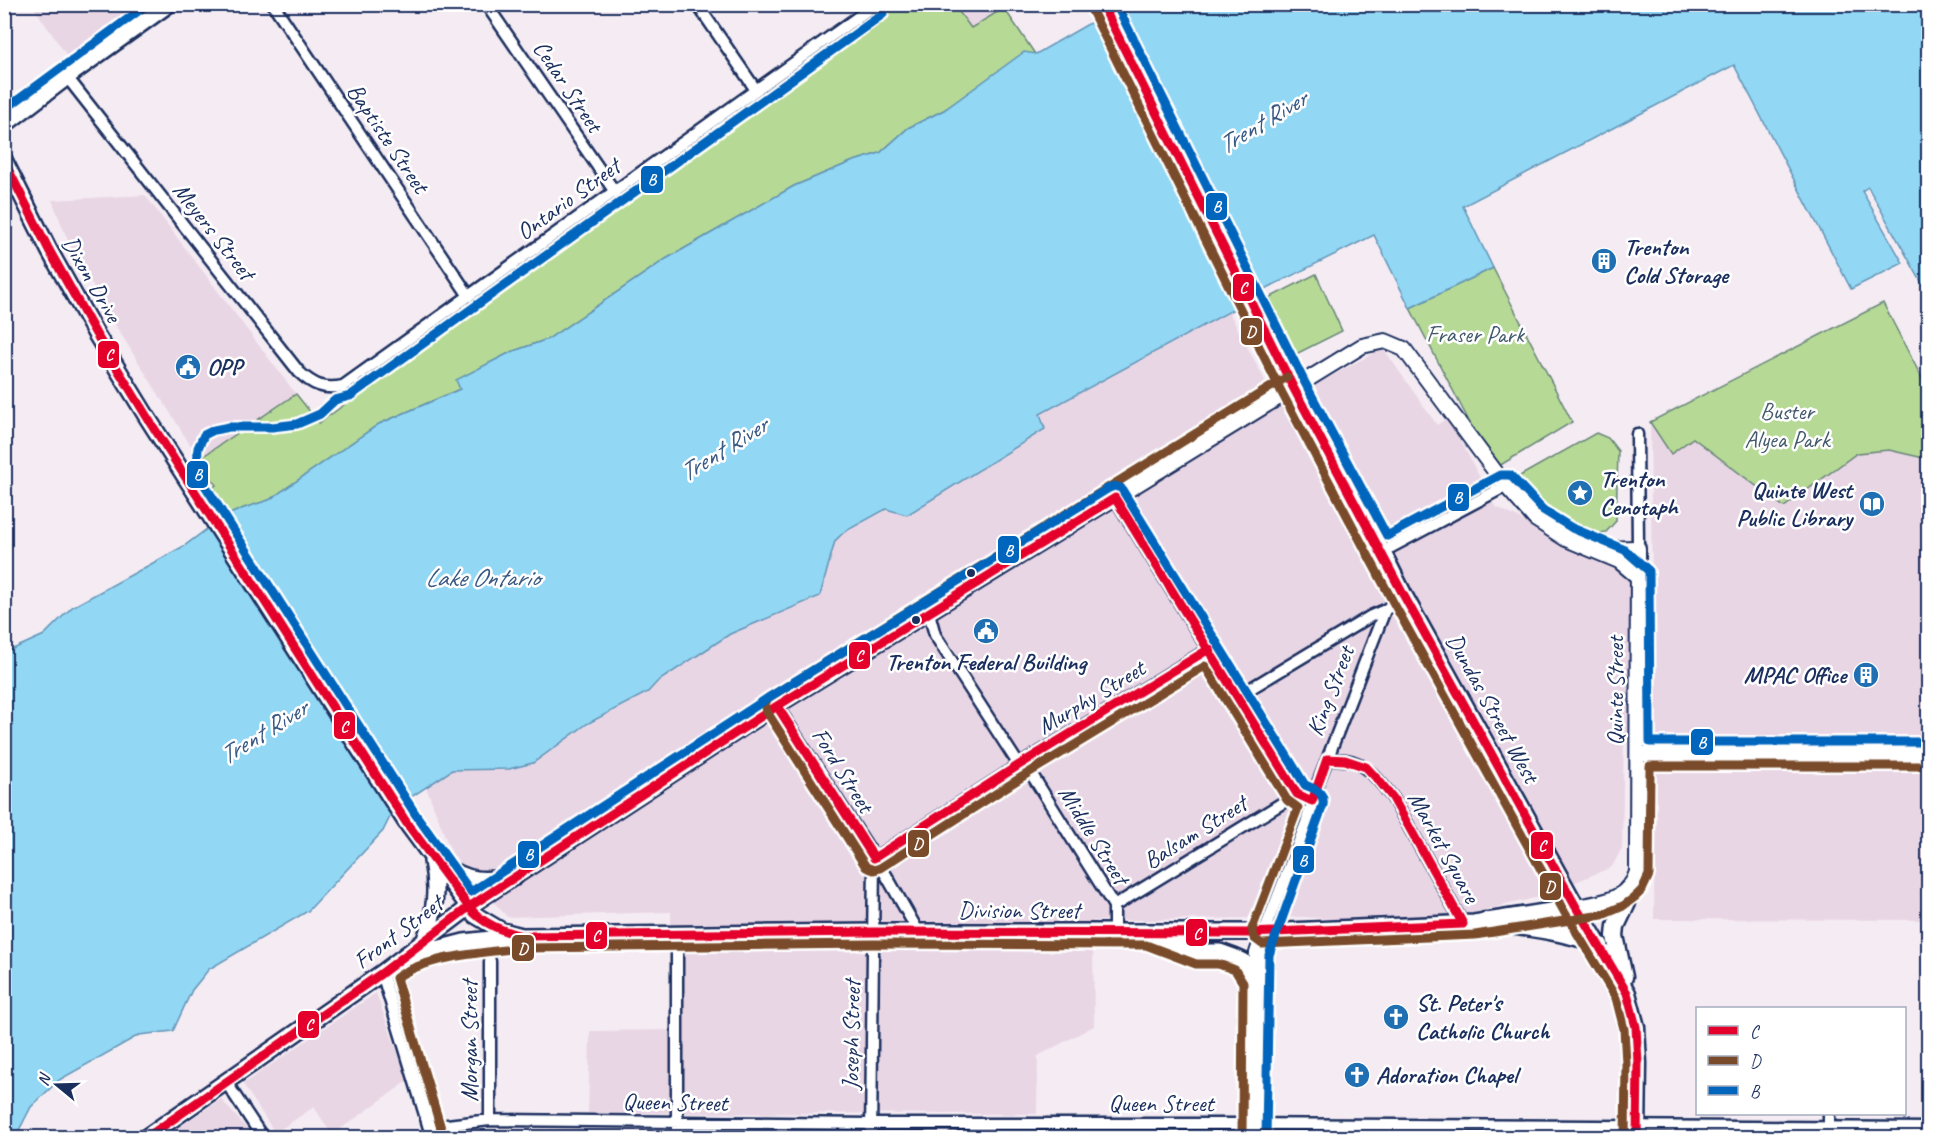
<svg xmlns="http://www.w3.org/2000/svg" width="1933" height="1142" font-family="Caveat,sans-serif">
<style>
.built{fill:#e9d6e5}
.green{fill:#b6da95;stroke:#68847a;stroke-width:1.5}
.water{fill:#92d7f3;stroke:#6294b7;stroke-width:1.5}
.lines{fill:none;stroke-linecap:round;stroke-linejoin:round}
.minor-casing{stroke:#1b2f5e;stroke-width:15}
.tertiary-casing{stroke:#1b2f5e;stroke-width:18}
.secondary-casing{stroke:#1b2f5e;stroke-width:20}
.primary-casing{stroke:#1b2f5e;stroke-width:21}
.minor{stroke:#fff;stroke-width:10}
.tertiary{stroke:#fff;stroke-width:14}
.secondary{stroke:#fff;stroke-width:15}
.primary{stroke:#fff;stroke-width:16}
.bus-1-casing{stroke:#fff;stroke-width:14}
.bus-2-casing{stroke:#fff;stroke-width:14}
.bus-3-casing{stroke:#fff;stroke-width:14}
.bus-1{stroke:#e4002b;stroke-width:9}
.bus-2{stroke:#7a4b2a;stroke-width:9}
.bus-3{stroke:#0065bd;stroke-width:9}
.bus-dot{fill:#1b2f5e;stroke:#fff;stroke-width:2}
.labels{text-anchor:middle;dominant-baseline:central;stroke-width:5;stroke-linejoin:round;paint-order:stroke}
.street-label{font-size:24px;fill:#1b2f5e;stroke:#fff}
.poi-label{font-size:24px;font-weight:bold;fill:#1b2f5e;stroke:#fff;text-anchor:start}
.park-label{font-size:24px;fill:#425a6c;stroke:#fff}
.water-label{font-size:26px;font-style:italic;fill:#395983;stroke:#fff}
.line-badge{stroke:#fff;stroke-width:2}
.badge-label{font-size:16px;text-anchor:middle;font-weight:bold;fill:#fff}
</style>
<rect width="100%" height="100%" fill="#f5ecf3"/>
<filter id="ink" filterUnits="userSpaceOnUse"><feTurbulence type="fractalNoise" baseFrequency=".0167" numOctaves="2"/><feDisplacementMap in="SourceGraphic" scale="12" xChannelSelector="R" yChannelSelector="G"/><feConvolveMatrix kernelMatrix="1 2 1 2 8 2 1 2 1" color-interpolation-filters="sRGB"/></filter>
<g filter="url(#ink)">
<path class="built" d="M32,5H138L67,56Z
M954,5H1011L971,29Z
M145,195L296,394L199,459L109,315L68,241L52,200Z
M1229,312L1278,405L1383,348L1437,425L1448,417L1495,506L1652,587L1650,422L1671,453L1693,438L1784,507L1857,453L1889,450L1928,459V740L1624,738L1622,848L1612,867L1539,897L1468,914L1348,920L1303,917L1093,921L1094,1026L1038,1056L1037,1114L588,1113L590,1031L671,1030V912L507,917L452,854L426,787L453,770L509,769L648,692L657,682L730,634L819,596L835,541L844,532L1045,429L1039,414Z
M1655,767L1928,768V920L1654,919Z
M376,993L408,1081L332,1135L314,1107L275,1133L243,1084Z
M221,1099L254,1137H165Z"/>
<path class="green" d="M897,5H954L971,28L1004,8L1035,54L944,110L908,128L880,153L851,162L794,186L666,259L548,339L511,352L457,380L460,389L379,424L269,500L244,508L223,517L207,492L216,485L199,459L296,394L319,423Z
M1493,268L1572,422L1494,469L1410,308Z
M1316,274L1342,331L1296,354L1265,300Z
M1883,303L1928,390V459L1889,450L1857,453L1784,507L1693,438L1671,454L1650,422Z
M1596,433L1608,438L1618,451L1616,521L1606,532L1581,536C1563,523 1519,501 1518,477Z"/>
<path class="water" d="M1121,5H1928V294L1868,187L1862,191L1903,263L1851,289L1734,65L1463,206L1493,268L1410,308L1374,235L1259,292L1260,295L1040,414L1045,429L907,515L886,509L844,532L835,541L820,596L730,634L657,682L648,692L587,724L533,763L509,769L452,770L411,797L393,811L383,831L308,911L209,969L192,990L173,1031L139,1035L59,1080L31,1107L15,1138L4,1137V653L44,635L72,607L184,546L223,517L244,508L269,500L379,424L460,389L456,380L511,352L548,339L666,259L794,186L851,162L880,153L908,128L944,110L1024,52L1036,54Z"/>
<g class="lines">
<g class="minor-casing">
<path id="minor" d="M273,4L469,296
M486,4L615,192
M697,4L756,90
M67,77L299,372C313,385 324,390 343,386L876,4
M1637,434L1638,548
M1115,498L1297,794L1312,801
M1382,552L1506,486
M929,613L935,635L1019,765L1029,770L1114,906V933
M1238,696L1371,616L1385,610L1404,596
M777,706L886,875L919,933
M1327,759C1333,760 1340,759 1346,760C1367,763 1380,782 1393,798L1463,924
M874,858L1019,765L1209,649
M1114,906L1297,794
M1264,932L1306,823L1318,783L1385,610
M677,935V1138
M382,973L432,1138
M226,1082L263,1138
M490,1120V961
M430,1127L490,1120L871,1124H1240L1928,1128
M871,1138L874,858
M1829,1138V1114"/>
</g>
<g class="tertiary-casing">
<path id="tertiary" d="M1638,754H1928
M1576,907C1601,903 1629,900 1637,872L1638,548L1596,549
M468,908L777,706L1362,346L1385,341L1404,349L1506,486L1535,519L1566,539L1619,561L1638,577
M1254,1138L1255,980L1257,953L1264,932"/>
</g>
<g class="secondary-casing">
<path id="secondary" d="M4,125L67,77L169,4
M4,160L49,250L96,334L147,417L406,822L475,915L502,931L522,936L874,932H1264L1474,923L1576,907
M442,864C470,883 483,881 515,877
M1159,937L1199,952H1220L1234,957L1243,961L1255,980
M424,942C435,913 438,890 432,861
M410,956L464,942L510,937
M145,1138L382,973L468,908"/>
</g>
<g class="primary-casing">
<path id="primary" d="M1102,4L1293,387L1382,552L1404,596L1576,907L1627,993L1636,1027L1638,1063L1637,1138
M1485,921C1524,928 1563,930 1600,945
M1624,977L1615,936L1616,926L1627,903L1628,889"/>
</g>
<use href="#minor" class="minor"/>
<use href="#tertiary" class="tertiary"/>
<use href="#secondary" class="secondary"/>
<use href="#primary" class="primary"/>
<g class="bus-1-casing">
<path id="bus-1" d="M1102,4L1293,387L1404,596L1576,907L1627,993L1636,1027L1638,1063L1637,1138
M4,161L49,250L96,334L147,417L406,822L469,907
M1115,498L1297,794L1312,801L1327,759L1345,760L1366,767L1380,782L1393,798L1463,924L1249,933L874,932L522,936C503,931 482,924 469,907L777,706Z
M777,706L874,858L1019,765L1209,649
M146,1138L382,973L469,907"/>
</g>
<g class="bus-2-casing">
<path id="bus-2" d="M1091,9L1282,393L1393,602L1565,913L1616,998L1624,1029L1626,1063L1625,1138
M1287,377L768,698L765,704L767,712L866,867L874,870L880,868L1025,775L1205,666L1287,800L1298,808L1252,929L1254,938L1262,944L1475,935L1602,915L1623,906L1635,897L1642,890L1649,875L1650,766H1928
M443,1135L396,978C425,956 487,952 523,948L874,944L1146,945L1196,964H1218L1230,968L1235,970L1243,983L1242,1138"/>
</g>
<g class="bus-3-casing">
<path id="bus-3" d="M1116,4L1304,381L1387,536L1500,475H1510L1543,510L1572,528L1625,550L1649,571L1650,742H1928
M883,14L350,396L335,400L320,414L297,424L272,427H229L214,430L204,435L198,448L197,473L416,815L471,892L771,696L1109,488L1114,486L1121,488L1305,785C1315,789 1325,792 1323,805L1269,955L1266,1138
M4,110L148,4"/>
</g>
<use href="#bus-1" class="bus-1"/>
<use href="#bus-2" class="bus-2"/>
<use href="#bus-3" class="bus-3"/>
</g>
</g>
<defs>
<g id="building-disc" transform="scale(1.35)"><circle r="9.5" fill="#1f6fb2" stroke="#fff"/><path d="M-4-6H4V6H1V3H-1V6H-4ZM-2.5-4.3h1.7v1.8h-1.7ZM.8-4.3h1.7v1.8H.8ZM-2.5-1h1.7V.8h-1.7ZM.8-1h1.7V.8H.8Z" fill="#fff"/></g>
<g id="civic-disc" transform="scale(1.35)"><circle r="9.5" fill="#1f6fb2" stroke="#fff"/><path d="M-.6-6.5H3V-4.5H.6V-3L4-1V1h2V6H-6V1h2V-1L-.6-3ZM-1.2 2.5V6h2.4V2.5Z" fill="#fff"/></g>
<g id="sight-disc" transform="scale(1.35)"><circle r="9.5" fill="#1f6fb2" stroke="#fff"/><path d="M0-6L1.8-2.2L6-1.7L2.9 1.2L3.7 5.4L0 3.3L-3.7 5.4L-2.9 1.2L-6-1.7L-1.8-2.2Z" fill="#fff"/></g>
<g id="library-disc" transform="scale(1.35)"><circle r="9.5" fill="#1f6fb2" stroke="#fff"/><path d="M-6-4Q-3-5.5-.7-3.5V5Q-3 3-6 4ZM6-4Q3-5.5 .7-3.5V5Q3 3 6 4Z" fill="#fff"/></g>
<g id="church-disc" transform="scale(1.35)"><circle r="9.5" fill="#1f6fb2" stroke="#fff"/><path d="M-1.2-6h2.4v3.5h3.3v2.4h-3.3V6h-2.4V-.1h-3.3v-2.4h3.3Z" fill="#fff"/></g>
</defs>
<g fill-rule="evenodd">
<use href="#building-disc" x="1604" y="261"/>
<use href="#civic-disc" x="188" y="367"/>
<use href="#sight-disc" x="1580" y="493"/>
<use href="#library-disc" x="1872" y="504"/>
<use href="#civic-disc" x="986" y="631"/>
<use href="#building-disc" x="1866" y="675"/>
<use href="#church-disc" x="1396" y="1017"/>
<use href="#church-disc" x="1357" y="1075"/>
</g>
<g class="bus-dot">
<circle cx="971" cy="573" r="5"/>
<circle cx="916" cy="620" r="5"/>
</g>
<g class="labels">
<g class="street-label">
<text transform="translate(568 86) rotate(56)">Cedar Street</text>
<text transform="translate(388 138) rotate(56)">Baptiste Street</text>
<text transform="translate(568 199) rotate(-36)">Ontario Street</text>
<text transform="translate(214 231) rotate(52)">Meyers Street</text>
<text transform="translate(92 279) rotate(60)">Dixon Drive</text>
<text transform="translate(1330 691) rotate(-69)">King Street</text>
<text transform="translate(1615 691) rotate(-90)">Quinte Street</text>
<text transform="translate(1091 697) rotate(-31)">Murphy Street</text>
<text transform="translate(1493 708) rotate(61)">Dundas Street West</text>
<text transform="translate(843 770) rotate(58)">Ford Street</text>
<text transform="translate(1195 832) rotate(-32)">Balsam Street</text>
<text transform="translate(1094 835) rotate(58)">Middle Street</text>
<text transform="translate(1444 847) rotate(61)">Market Square</text>
<text x="1019" y="910">Division Street</text>
<text transform="translate(398 932) rotate(-37)">Front Street</text>
<text transform="translate(851 1035) rotate(-89)">Joseph Street</text>
<text transform="translate(469 1041) rotate(-90)">Morgan Street</text>
<text transform="translate(675 1102) rotate(1)">Queen Street</text>
<text x="1161" y="1103">Queen Street</text>
</g>
<g class="poi-label">
<text x="1624" y="247">Trenton<tspan x="1624" dy="28">Cold Storage</tspan></text>
<text x="207" y="367">OPP</text>
<text x="1600" y="479">Trenton<tspan x="1600" dy="28">Cenotaph</tspan></text>
<text x="1852" y="490" text-anchor="end">Quinte West<tspan x="1852" dy="28">Public Library</tspan></text>
<text x="986" y="662" text-anchor="middle">Trenton Federal Building</text>
<text x="1846" y="675" text-anchor="end">MPAC Office</text>
<text x="1416" y="1003">St. Peter's<tspan x="1416" dy="28">Catholic Church</tspan></text>
<text x="1376" y="1075">Adoration Chapel</text>
</g>
<g class="park-label">
<text x="1475" y="334">Fraser Park</text>
<text x="1787" y="411">Buster<tspan x="1787" dy="28">Alyea Park</tspan></text>
</g>
<g class="water-label">
<text transform="translate(1262 122) rotate(-31)">Trent River</text>
<text transform="translate(723 449) rotate(-32)">Trent River</text>
<text x="482" y="577">Lake Ontario</text>
<text transform="translate(263 732) rotate(-32)">Trent River</text>
</g>
</g>
<g class="line-badge">
<rect x="640" y="165" width="24" height="29" rx="6" fill="#0065bd"/>
<rect x="1205" y="192" width="23" height="29" rx="6" fill="#0065bd"/>
<rect x="1232" y="273" width="23" height="29" rx="6" fill="#e4002b"/>
<rect x="1240" y="317" width="23" height="29" rx="6" fill="#7a4b2a"/>
<rect x="97" y="340" width="23" height="29" rx="6" fill="#e4002b"/>
<rect x="186" y="460" width="23" height="29" rx="6" fill="#0065bd"/>
<rect x="1447" y="483" width="23" height="29" rx="6" fill="#0065bd"/>
<rect x="997" y="535" width="23" height="29" rx="6" fill="#0065bd"/>
<rect x="848" y="641" width="23" height="29" rx="6" fill="#e4002b"/>
<rect x="333" y="711" width="23" height="29" rx="6" fill="#e4002b"/>
<rect x="1690" y="728" width="24" height="28" rx="6" fill="#0065bd"/>
<rect x="907" y="829" width="23" height="29" rx="6" fill="#7a4b2a"/>
<rect x="1530" y="831" width="24" height="29" rx="6" fill="#e4002b"/>
<rect x="517" y="840" width="23" height="29" rx="6" fill="#0065bd"/>
<rect x="1292" y="845" width="23" height="29" rx="6" fill="#0065bd"/>
<rect x="1539" y="872" width="23" height="29" rx="6" fill="#7a4b2a"/>
<rect x="1185" y="918" width="23" height="29" rx="6" fill="#e4002b"/>
<rect x="585" y="921" width="23" height="29" rx="6" fill="#e4002b"/>
<rect x="511" y="934" width="24" height="28" rx="6" fill="#7a4b2a"/>
<rect x="297" y="1010" width="23" height="29" rx="6" fill="#e4002b"/>
</g>
<g class="badge-label">
<text x="652" y="185">B</text>
<text x="1217" y="212">B</text>
<text x="1243" y="293">C</text>
<text x="1251" y="337">D</text>
<text x="109" y="360">C</text>
<text x="198" y="480">B</text>
<text x="1458" y="503">B</text>
<text x="1009" y="556">B</text>
<text x="859" y="661">C</text>
<text x="344" y="732">C</text>
<text x="1702" y="748">B</text>
<text x="918" y="849">D</text>
<text x="1542" y="851">C</text>
<text x="529" y="860">B</text>
<text x="1303" y="866">B</text>
<text x="1550" y="892">D</text>
<text x="1197" y="939">C</text>
<text x="596" y="941">C</text>
<text x="523" y="954">D</text>
<text x="309" y="1030">C</text>
</g>
<rect width="1933" height="1142" fill="none" stroke="#fff" stroke-width="24"/>
<rect x="12" y="12" width="1909" height="1118" fill="none" stroke="#1b2f5e" stroke-width="2" filter="url(#ink)"/>
<rect x="1696" y="1007" width="210" height="108" fill="#ffffff" stroke="#a4acbf" stroke-width="1.5"/>
<rect x="1708" y="1026" width="30" height="9" fill="#e4002b" stroke="#a4acbf" stroke-width="1.5"/>
<text x="1750" y="1037" font-size="18" fill="#1b2f5e">C</text>
<rect x="1708" y="1056" width="30" height="9" fill="#7a4b2a" stroke="#a4acbf" stroke-width="1.5"/>
<text x="1750" y="1067" font-size="18" fill="#1b2f5e">D</text>
<rect x="1708" y="1086" width="30" height="9" fill="#0065bd" stroke="#a4acbf" stroke-width="1.5"/>
<text x="1750" y="1097" font-size="18" fill="#1b2f5e">B</text>
<g transform="translate(57 1085) rotate(289)" stroke="#ffffff" stroke-width="4.5" paint-order="stroke">
<path d="M0-4.5L10 22L0 15L-10 22Z" fill="#1b2f5e"/>
<text y="-9" font-size="16" font-weight="bold" text-anchor="middle" fill="#1b2f5e">N</text>
</g>
</svg>
